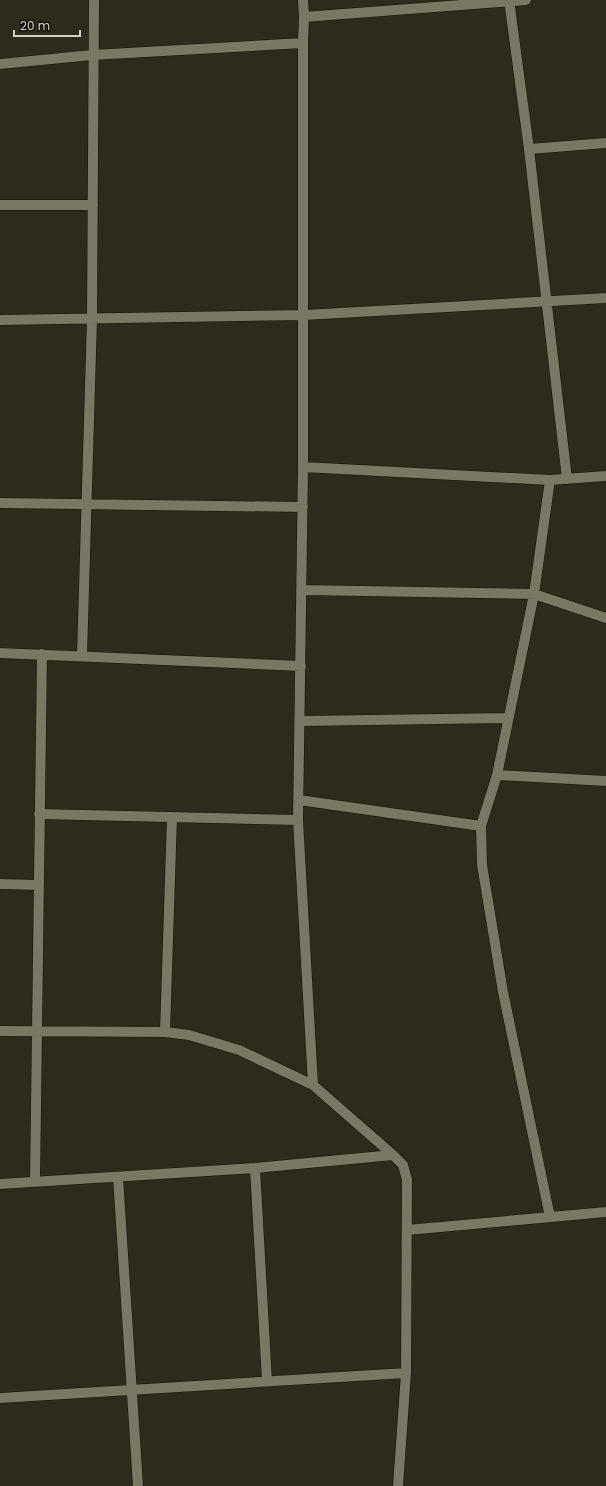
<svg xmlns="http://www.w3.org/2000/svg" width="606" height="1486" font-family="Poppins,sans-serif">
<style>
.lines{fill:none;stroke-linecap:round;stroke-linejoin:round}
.minor-casing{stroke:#171305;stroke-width:11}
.minor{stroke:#7b7765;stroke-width:10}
</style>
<rect width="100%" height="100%" fill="#2f2b1b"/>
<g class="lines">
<g class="minor-casing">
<path id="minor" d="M303,0L304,17
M509,0L529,149L567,479
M303,43V467L298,820L313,1085
M0,64L92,55L303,43L304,17L526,0
M529,149L606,143
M0,205H93
M0,320L304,315L606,298
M303,467L550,480L606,476
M0,503L303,507
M302,590L534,594L606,618
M0,653L301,666
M82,656L92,319L94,0
M301,721L508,718
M497,775L534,594L550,480
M299,800L481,826
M39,814L298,820
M0,884L38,885
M0,1031L165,1032L189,1035L239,1050L313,1085L393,1155L403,1165L407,1180L406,1373L398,1486
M165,1032L172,817
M255,1168L267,1381
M118,1177L138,1486
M35,1182L42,654
M0,1184L255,1168L393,1155
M550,1217L503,992L482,865L481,826L497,775L606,781
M407,1230L606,1212
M0,1398L406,1373"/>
</g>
<use href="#minor" class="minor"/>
</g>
<path d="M14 30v6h66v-6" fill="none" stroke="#d4d1c8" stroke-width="2"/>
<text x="20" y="30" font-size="12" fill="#d4d1c8" stroke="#15130c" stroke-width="3" paint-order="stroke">20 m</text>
</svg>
